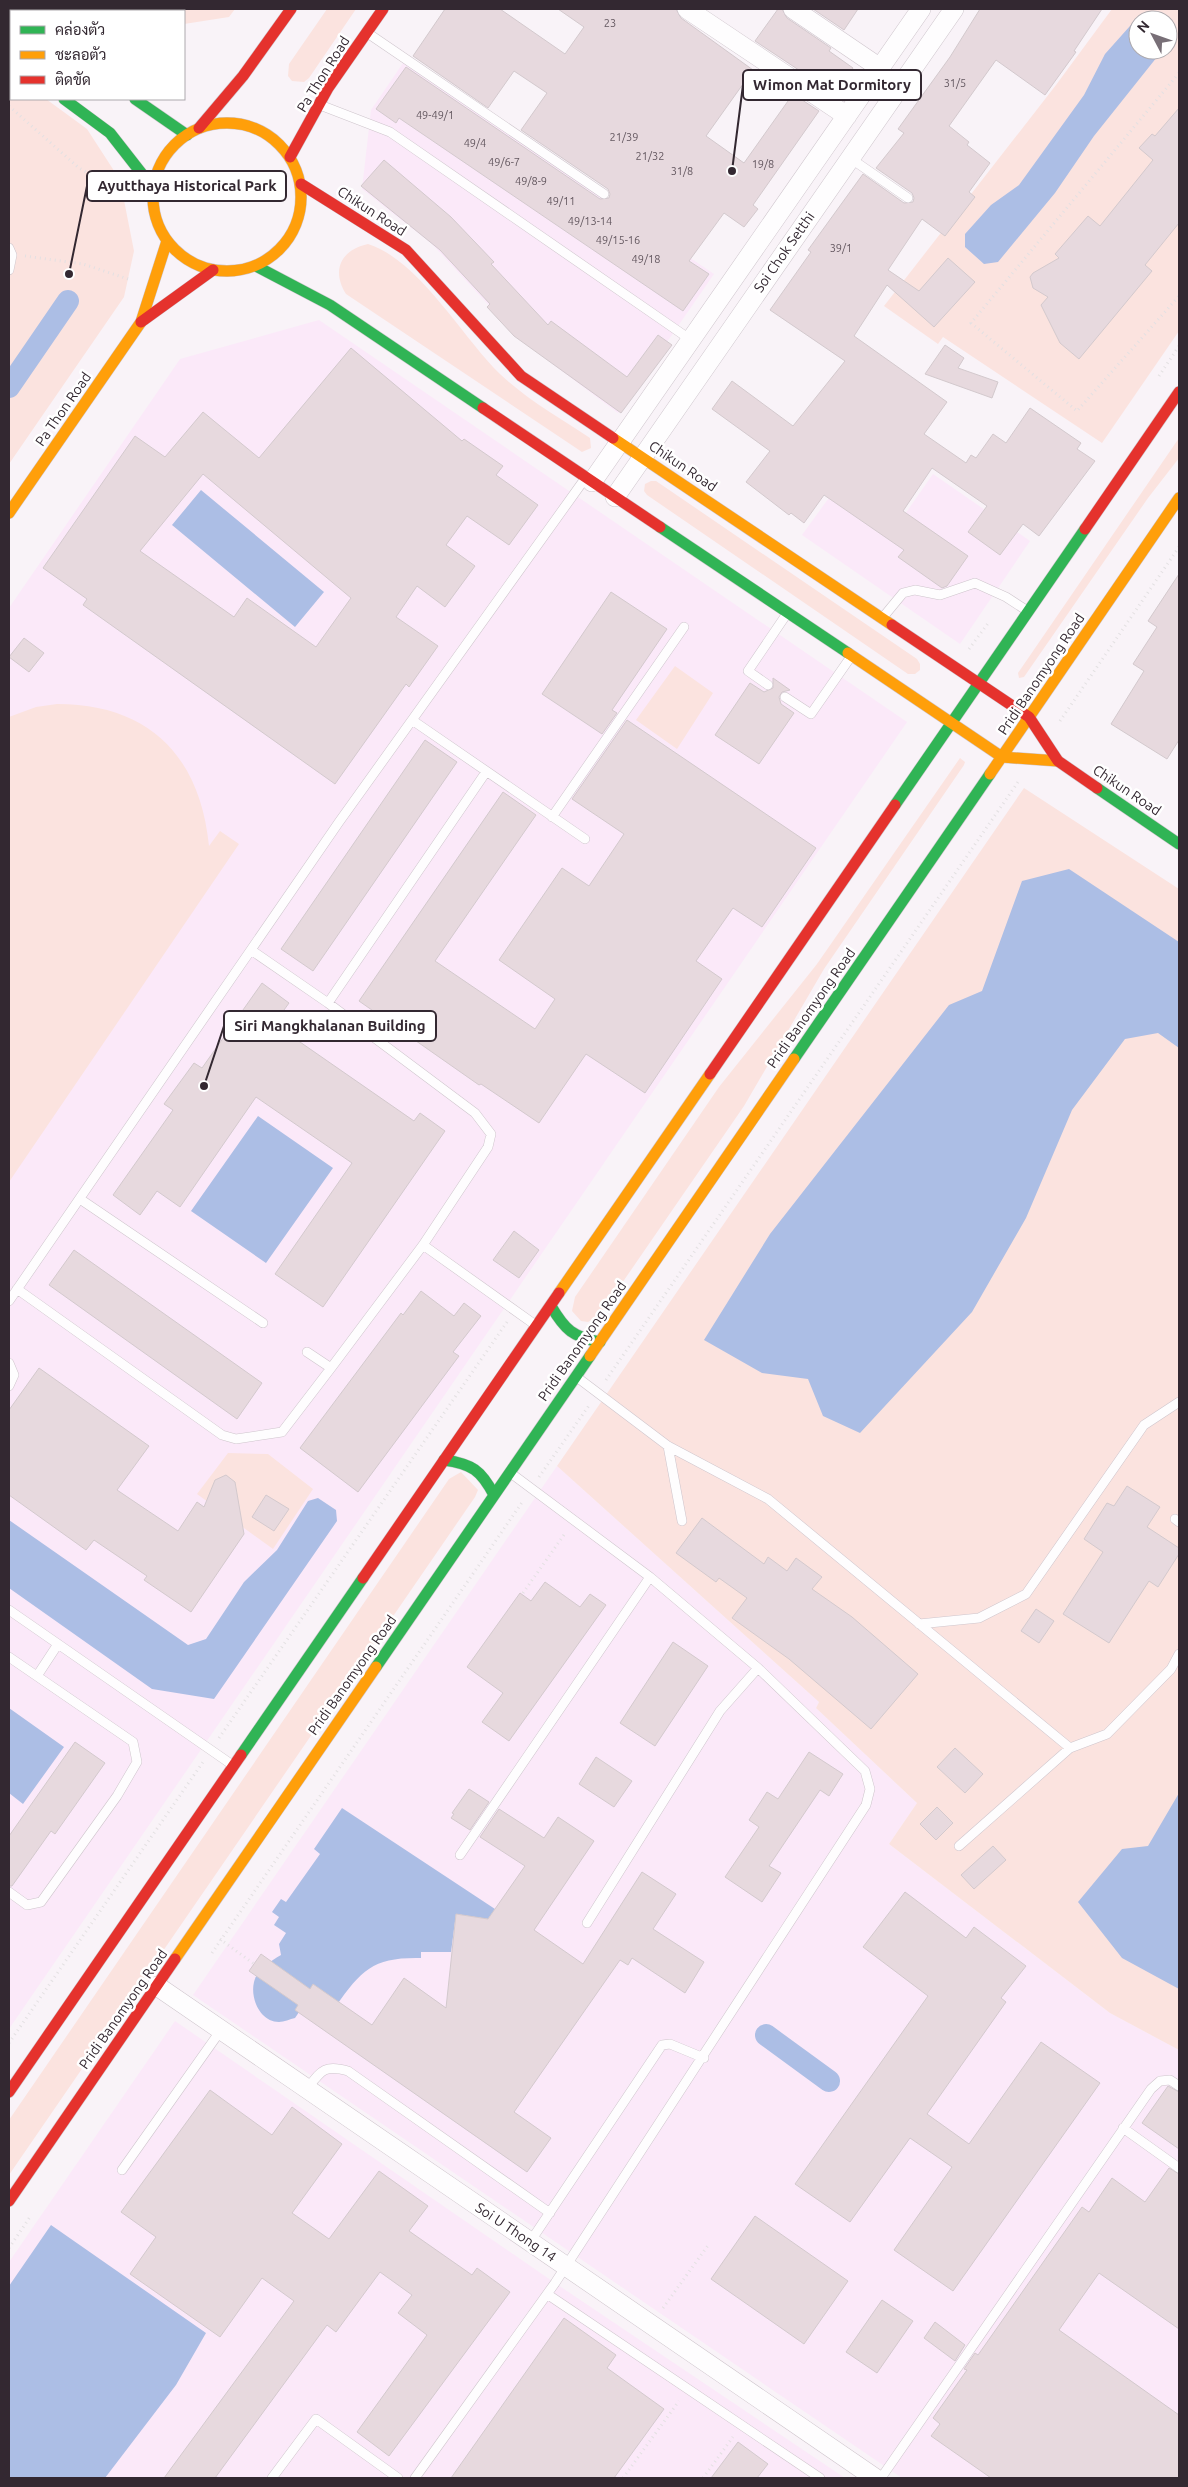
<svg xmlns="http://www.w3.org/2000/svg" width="1188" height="2487" font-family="Ubuntu,Sarabun,sans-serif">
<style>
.built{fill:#fbe9f9}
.green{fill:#fbe3df;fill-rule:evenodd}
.water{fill:#acbee5}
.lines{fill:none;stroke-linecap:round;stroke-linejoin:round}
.canal{stroke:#acbee5;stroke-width:22}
.building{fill:#e7d9de;stroke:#d3c9cd;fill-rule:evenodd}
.lane-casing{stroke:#cec5cc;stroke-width:10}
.street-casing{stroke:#cec5cc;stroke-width:20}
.fast-casing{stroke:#cec5cc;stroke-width:12}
.slow-casing{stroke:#cec5cc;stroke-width:12}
.jam-casing{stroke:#cec5cc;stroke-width:12}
.path{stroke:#e3e0e2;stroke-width:3;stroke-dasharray:1 4;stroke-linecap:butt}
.lane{stroke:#fefdfe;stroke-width:9}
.street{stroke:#fefdfe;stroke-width:19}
.fast{stroke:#30b455;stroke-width:11}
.slow{stroke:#ff9f0a;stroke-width:11}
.jam{stroke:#e5322d;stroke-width:11}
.labels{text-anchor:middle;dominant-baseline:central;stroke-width:5;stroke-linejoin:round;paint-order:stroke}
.number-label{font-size:11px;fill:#63575f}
.street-label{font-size:14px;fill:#332831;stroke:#fff}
.leader{fill:none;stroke:#332831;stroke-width:2}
.callout-dot{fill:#332831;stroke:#fff;stroke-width:2}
.callout{fill:#fff;stroke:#332831;stroke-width:2}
.callout-label{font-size:15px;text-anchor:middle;font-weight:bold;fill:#332831}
</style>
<rect width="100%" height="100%" fill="#f9f3f8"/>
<path class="built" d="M403,63L714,274L618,413L523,342L432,244L362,189L371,110Z
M319,320L907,722L9,2029V608L180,359Z
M933,474L1030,541L960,644L802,535L844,477L903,517Z
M557,1466L819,1702L816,1708L917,1803L889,1844L1110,2013L1179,2050V2478H902L193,1995Z
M175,2021L555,2283L845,2478H9V2262Z"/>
<path class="green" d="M127,9H235L229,17L184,24V11H130Z
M327,9H356L309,78L304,82L292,81L288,76L289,64Z
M1112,9H1179V331L1102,443L943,337L938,344L884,306L1056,85ZM1138,20H1168V50H1138Z
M9,70L11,72V99H46L87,129L120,180L134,251L124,297L9,464Z
M368,244C419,260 462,337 500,374C526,399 560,418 590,438L591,448L582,452L346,294C331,270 341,250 368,244Z
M1179,438V458L1148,498L1024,677L1019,678L1018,673Z
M651,481H656L917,659L920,664V670L915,674H908L647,495L644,491L645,484Z
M675,666L713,693L677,749L636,720Z
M57,704C149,704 200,756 209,846L220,831L239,844L9,1182V717L36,707Z
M960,758L965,762L964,765L824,969L744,1106L600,1315L588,1322L581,1321L572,1311L575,1297L719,1087L817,964Z
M1024,788L1179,889V2050L1110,2013L889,1844L917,1803L816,1708L819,1702L557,1466Z
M228,1453L268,1454L313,1489L273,1549L197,1494Z
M461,1472L478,1490L475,1497L9,2175V2120L449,1479Z"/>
<path class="water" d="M1155,11L1165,20H1138V50H1162L1161,52L1094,136L1055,193L998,262L984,264L965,247V234L991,205L1019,185L1084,95L1105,54L1138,17Z
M201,490L324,592L295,627L172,525Z
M1069,869L1179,942V1048L1158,1033L1125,1039L1072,1110L1026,1218L972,1312L860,1433L823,1416L808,1379L762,1373L704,1340L770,1234L949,1005L982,991L1022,881Z
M258,1116L333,1168L266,1263L191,1211Z
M318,1498L336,1510L337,1521L214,1699L152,1689L9,1588V1520L188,1645L206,1639L244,1582L277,1550L308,1501Z
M9,1708L64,1747L23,1804L9,1793Z
M1179,1793V1989L1122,1958L1078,1902L1122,1849L1148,1846Z
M342,1808L495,1909L488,1919L456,1914L451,1952H421V1958C374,1957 362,1969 336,2006L314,1990L295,2018C290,2019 284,2022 279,2022C260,2022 250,1998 254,1982C257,1969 271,1961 281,1955L279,1944L286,1933L274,1925L279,1917L272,1912L281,1899L286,1902L320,1854L314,1849Z
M51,2225L206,2333L176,2385L105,2478H9V2286Z"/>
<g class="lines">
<path class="canal" d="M9,387L68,301
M766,2035L829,2081"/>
</g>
<path class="building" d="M445,9H500L565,54L584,27L558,9H676L681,18L753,70L706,136L744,163L793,94L819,111L753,205L758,209L744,227L724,213L689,261L709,274L683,311L399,118L396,123L376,109L406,67L600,199L609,198L610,194L608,189L521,130L547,93L514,71L488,108L413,56Z
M778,9H782L787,18L831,48L829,51L853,68L835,94L755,41Z
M813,9H858L844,30Z
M980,9H1102L1074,51L1076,52L1045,95L996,60L949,126L969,142L967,145L990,163L969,192L975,197L945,236L922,219L888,270L919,291L948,258L975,282L934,327L887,285L854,336L947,402L924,434L966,463L971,455L976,458L993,434L1006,443L1030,408L1081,443L1077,449L1095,461L1039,536L1023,524L1000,555L968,532L987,506L932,468L903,511L968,556L947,586L942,588L898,557L904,550L824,495L804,523L791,513L789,515L746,482L770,451L712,409L732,381L793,426L845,361L770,310L811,252L808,250L863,174L904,203L913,202L914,198L912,193L876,168L904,133L898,129L950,57Z
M1179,108V223L1145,265L1152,271L1079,359L1060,343L1041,305L1048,297L1033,288L1030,277L1033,273L1059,258L1055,254L1088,216L1100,226L1153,160L1139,148L1152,134L1155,136Z
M384,160L451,217L494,262L491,264L548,325L551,321L627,377L658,335L672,345L621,413L514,336L487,307L490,304L440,250L361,186Z
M945,345L964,358L958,368L998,382L992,398L925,374Z
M351,348L462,441L464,439L503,466L496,475L538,505L509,545L467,516L446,545L475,566L445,607L417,586L396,617L438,646L409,687L406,684L335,784L83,605L87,599L43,568L135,436L165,457L203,412L259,458ZM203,474L351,598L316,647L247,598L234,617L140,551Z
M1179,574V740L1167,759L1111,724L1144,671L1133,664L1157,627L1148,621Z
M611,592L667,629L612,710L617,713L602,734L542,694Z
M24,638L44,653L29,672L9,657Z
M773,678L790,690L782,692L779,697L781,704L794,713L759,764L715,735L750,683L764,692L773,688Z
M627,720L816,848L762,927L733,908L696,961L722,979L645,1093L586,1054L539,1123L481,1084L479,1085L359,1001L503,792L536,815L435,961L535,1029L555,999L499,960L562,868L589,886L624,834L572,799Z
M425,740L457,762L313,971L281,949Z
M262,983L289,1003L274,1024L414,1121L420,1113L445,1131L323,1307L275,1274L352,1163L256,1097L180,1207L157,1191L140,1215L113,1195L173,1110L164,1104L194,1063L202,1068Z
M514,1231L539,1250L519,1278L493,1260Z
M74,1250L262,1383L237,1419L49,1285Z
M421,1291L454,1316L464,1303L481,1316L453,1352L459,1356L358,1492L300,1448L401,1313L403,1315Z
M39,1368L149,1446L117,1490L178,1531L197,1502L204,1507L215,1480L226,1475L235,1482L244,1534L191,1612L144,1580L147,1576L94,1540L86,1550L9,1495V1410Z
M1127,1486L1160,1507L1147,1527L1179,1548V1554L1158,1587L1149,1581L1109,1643L1063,1614L1103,1552L1084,1539L1107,1503L1114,1506Z
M266,1495L289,1509L274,1531L252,1517Z
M702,1518L764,1564L768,1557L787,1571L796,1558L822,1577L812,1589L852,1617L918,1674L871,1729L789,1659L732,1618L747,1598L719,1578L716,1582L676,1553Z
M545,1582L580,1607L590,1594L606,1605L509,1741L482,1722L503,1693L467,1667L520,1593L531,1601Z
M1036,1609L1054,1621L1039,1643L1021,1631Z
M673,1642L708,1666L655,1746L620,1723Z
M75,1742L105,1763L55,1834L51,1831L12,1886H9V1836Z
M955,1748L983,1774L965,1793L937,1767Z
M809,1752L843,1774L829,1796L820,1790L769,1866L781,1873L762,1902L725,1877L759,1827L749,1820L767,1792L778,1799Z
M596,1757L632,1781L614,1807L579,1784Z
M469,1789L489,1802L470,1830L451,1818L454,1814L452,1813Z
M937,1807L953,1823L936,1840L920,1824Z
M499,1809L544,1838L558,1817L594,1841L534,1930L583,1964L642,1872L676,1894L653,1929L704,1962L685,1993L632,1958L628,1965L620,1960L514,2112L551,2138L527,2172L295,2010L298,2005L249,1971L261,1954L310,1989L313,1984L372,2025L404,1978L446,2008L456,1914L488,1919L525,1866L480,1837Z
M993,1846L1006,1860L974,1889L961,1875Z
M905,1892L966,1938L974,1927L1026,1966L1001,1998L1006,2002L927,2114L969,2144L1041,2042L1100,2083L953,2291L894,2250L952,2167L910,2138L850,2222L795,2184L928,1996L863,1947Z
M1168,2086L1179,2092V2149L1142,2123Z
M210,2090L272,2135L292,2107L342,2144L292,2213L329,2239L379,2171L428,2206L409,2231L472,2275L477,2268L510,2292L389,2456L357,2432L427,2335L398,2313L412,2295L380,2272L336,2332L327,2325L215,2478H164L294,2301L262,2278L220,2337L130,2274L156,2237L121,2212Z
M1169,2168L1179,2174V2329L1099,2273L1059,2330L1179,2415V2478H991L931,2436L940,2424L933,2418L967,2370L964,2369L975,2353L978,2355L1082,2207L1089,2212L1112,2178L1145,2202Z
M755,2216L848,2281L804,2344L711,2279Z
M882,2300L913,2321L877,2373L846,2352Z
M564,2318L616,2355L607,2368L664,2409L614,2478H451Z
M935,2322L965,2345L955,2361L924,2338Z
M738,2442L768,2464L757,2478H711Z"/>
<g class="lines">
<g class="lane-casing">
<path id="lane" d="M369,34L604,194
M320,105L390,132L691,340
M850,158L908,198
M9,248L12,255L9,270
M884,616L903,593L915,590L940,595L975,583L1006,597L1026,610
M768,685L748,671L786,615
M785,697L811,714L850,658
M412,720L585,839
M552,817L684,627
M251,950L328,1003L475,1113L491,1134L488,1147L423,1245L331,1368L307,1352
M328,1003L486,772
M80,1199L263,1323
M423,1245L534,1324
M17,1289L222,1435L236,1439L282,1432L331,1368
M9,1301L339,822L584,480
M9,1363L14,1375L9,1386
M578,1378L668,1446L768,1499L1070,1748
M668,1446L682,1521
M1175,1519L1179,1522
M9,1610L231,1764
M919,1624L979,1618L1026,1594L1144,1425L1179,1402
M9,1657L133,1742L137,1762L117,1796L41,1902L27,1905L9,1892
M37,1676L58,1644
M959,1846L1070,1748L1107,1734L1171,1669L1179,1654
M460,1855L650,1577
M587,1923L720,1711L758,1668
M307,2089C321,2071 324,2064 348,2071L550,2213
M1123,2128L1179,2168
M122,2170L221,2030
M530,2242L662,2045L670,2044L704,2058
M547,2294L820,2478
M272,2478L316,2419L398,2478
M415,2478L555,2283L866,1805L870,1789L865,1771L758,1668L650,1577L512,1474
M881,2478L1151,2089L1160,2081L1170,2080L1179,2086"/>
</g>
<g class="street-casing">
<path id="street" d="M687,9L847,116
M793,9L880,68
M592,482L921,9
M615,497L954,9
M157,1986L875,2478"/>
</g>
<g class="fast-casing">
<path id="fast" d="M16,9L19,11
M64,99L110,133L153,188
M135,99L187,135
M256,266L330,305L483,408
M660,527L848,653
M1097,788L1179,844
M895,805L1085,529
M794,1059L990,774
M551,1306C565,1330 573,1337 600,1342
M444,1460C472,1464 481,1470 494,1495
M376,1667L590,1356
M241,1755L363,1578"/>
</g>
<g class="slow-casing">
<path id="slow" d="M153 197a74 74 0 1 1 148 0a74 74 0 1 1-148 0Z
M613,438L892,625
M9,513L141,322L167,241
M848,653L1002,757L1058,761
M990,774L1179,498
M559,1293L710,1074
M590,1356L794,1059
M175,1959L376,1667"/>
</g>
<g class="jam-casing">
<path id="jam" d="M9,57L11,59
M199,128L243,76L291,9
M290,157L328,88L383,9
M301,184L406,250L521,376L613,438
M141,322L213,270
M483,408L660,527
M1085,529L1179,392
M892,625L1029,717L1058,761L1097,788
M710,1074L895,805
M363,1578L559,1293
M9,2092L241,1755
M9,2201L175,1959"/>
</g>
<path class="path" d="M1179,73L971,323L1077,411L1179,296
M9,106L79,168L125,193
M25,256L83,264L131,280
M1159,376L1179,346
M969,649L989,622
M1060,721L1179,547
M606,1380L1018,782
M539,1477L590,1404
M523,1593L566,1532
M219,1738L507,1322
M220,1939L254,1964
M212,1953L523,1501
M9,2043L203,1762
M9,2248L30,2217
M663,2308L709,2244
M623,2478L679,2401
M703,2478L733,2437"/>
<use href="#lane" class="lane"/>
<use href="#street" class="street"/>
<use href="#fast" class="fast"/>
<use href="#slow" class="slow"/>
<use href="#jam" class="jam"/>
</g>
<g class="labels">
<g class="number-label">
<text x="610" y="23">23</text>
<text x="955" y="83">31/5</text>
<text x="435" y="115">49-49/1</text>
<text x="624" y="137">21/39</text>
<text x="475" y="143">49/4</text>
<text x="650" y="156">21/32</text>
<text x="504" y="162">49/6-7</text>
<text x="763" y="164">19/8</text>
<text x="682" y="171">31/8</text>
<text x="531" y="181">49/8-9</text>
<text x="561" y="201">49/11</text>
<text x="590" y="221">49/13-14</text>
<text x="618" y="240">49/15-16</text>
<text x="841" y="248">39/1</text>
<text x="646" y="259">49/18</text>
</g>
<g class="street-label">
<text transform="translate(323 74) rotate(-58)">Pa Thon Road</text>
<text transform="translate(372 211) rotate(33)">Chikun Road</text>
<text transform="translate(784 252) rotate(-55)">Soi Chok Setthi</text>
<text transform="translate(63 409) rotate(-55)">Pa Thon Road</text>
<text transform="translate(683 466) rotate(34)">Chikun Road</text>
<text transform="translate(1041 674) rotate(-56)">Pridi Banomyong Road</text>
<text transform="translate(1127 790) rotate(34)">Chikun Road</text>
<text transform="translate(811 1008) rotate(-55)">Pridi Banomyong Road</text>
<text transform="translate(582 1341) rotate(-55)">Pridi Banomyong Road</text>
<text transform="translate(352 1675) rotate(-55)">Pridi Banomyong Road</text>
<text transform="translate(123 2009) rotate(-55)">Pridi Banomyong Road</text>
<text transform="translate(516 2232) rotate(34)">Soi U Thong 14</text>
</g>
</g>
<path class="leader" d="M732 171L743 85M69 274L87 186M204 1086L224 1026"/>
<g class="callout-dot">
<circle cx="732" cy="171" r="5"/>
<circle cx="69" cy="274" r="5"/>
<circle cx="204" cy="1086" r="5"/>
</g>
<g class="callout">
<rect x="743" y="70" width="178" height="30" rx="5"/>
<rect x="87" y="171" width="199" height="30" rx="5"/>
<rect x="224" y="1011" width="212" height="30" rx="5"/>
</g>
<g class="callout-label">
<text x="832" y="90">Wimon Mat Dormitory</text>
<text x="187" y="191">Ayutthaya Historical Park</text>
<text x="330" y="1031">Siri Mangkhalanan Building</text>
</g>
<rect width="1188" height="2487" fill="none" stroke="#332831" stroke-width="20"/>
<rect x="10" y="10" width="175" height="90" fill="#ffffff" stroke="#ada9ad"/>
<rect x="20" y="26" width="25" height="8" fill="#30b455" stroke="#ada9ad"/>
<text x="55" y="35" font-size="15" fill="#332831">คล่องตัว</text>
<rect x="20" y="51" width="25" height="8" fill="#ff9f0a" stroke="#ada9ad"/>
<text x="55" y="60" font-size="15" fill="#332831">ชะลอตัว</text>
<rect x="20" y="76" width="25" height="8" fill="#e5322d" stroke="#ada9ad"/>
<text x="55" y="85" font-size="15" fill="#332831">ติดขัด</text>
<g transform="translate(1153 35) rotate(311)"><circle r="24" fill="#ffffff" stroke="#ada9ad"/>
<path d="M0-4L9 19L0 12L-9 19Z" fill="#786f77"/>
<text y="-8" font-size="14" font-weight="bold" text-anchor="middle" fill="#332831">N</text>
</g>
</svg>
